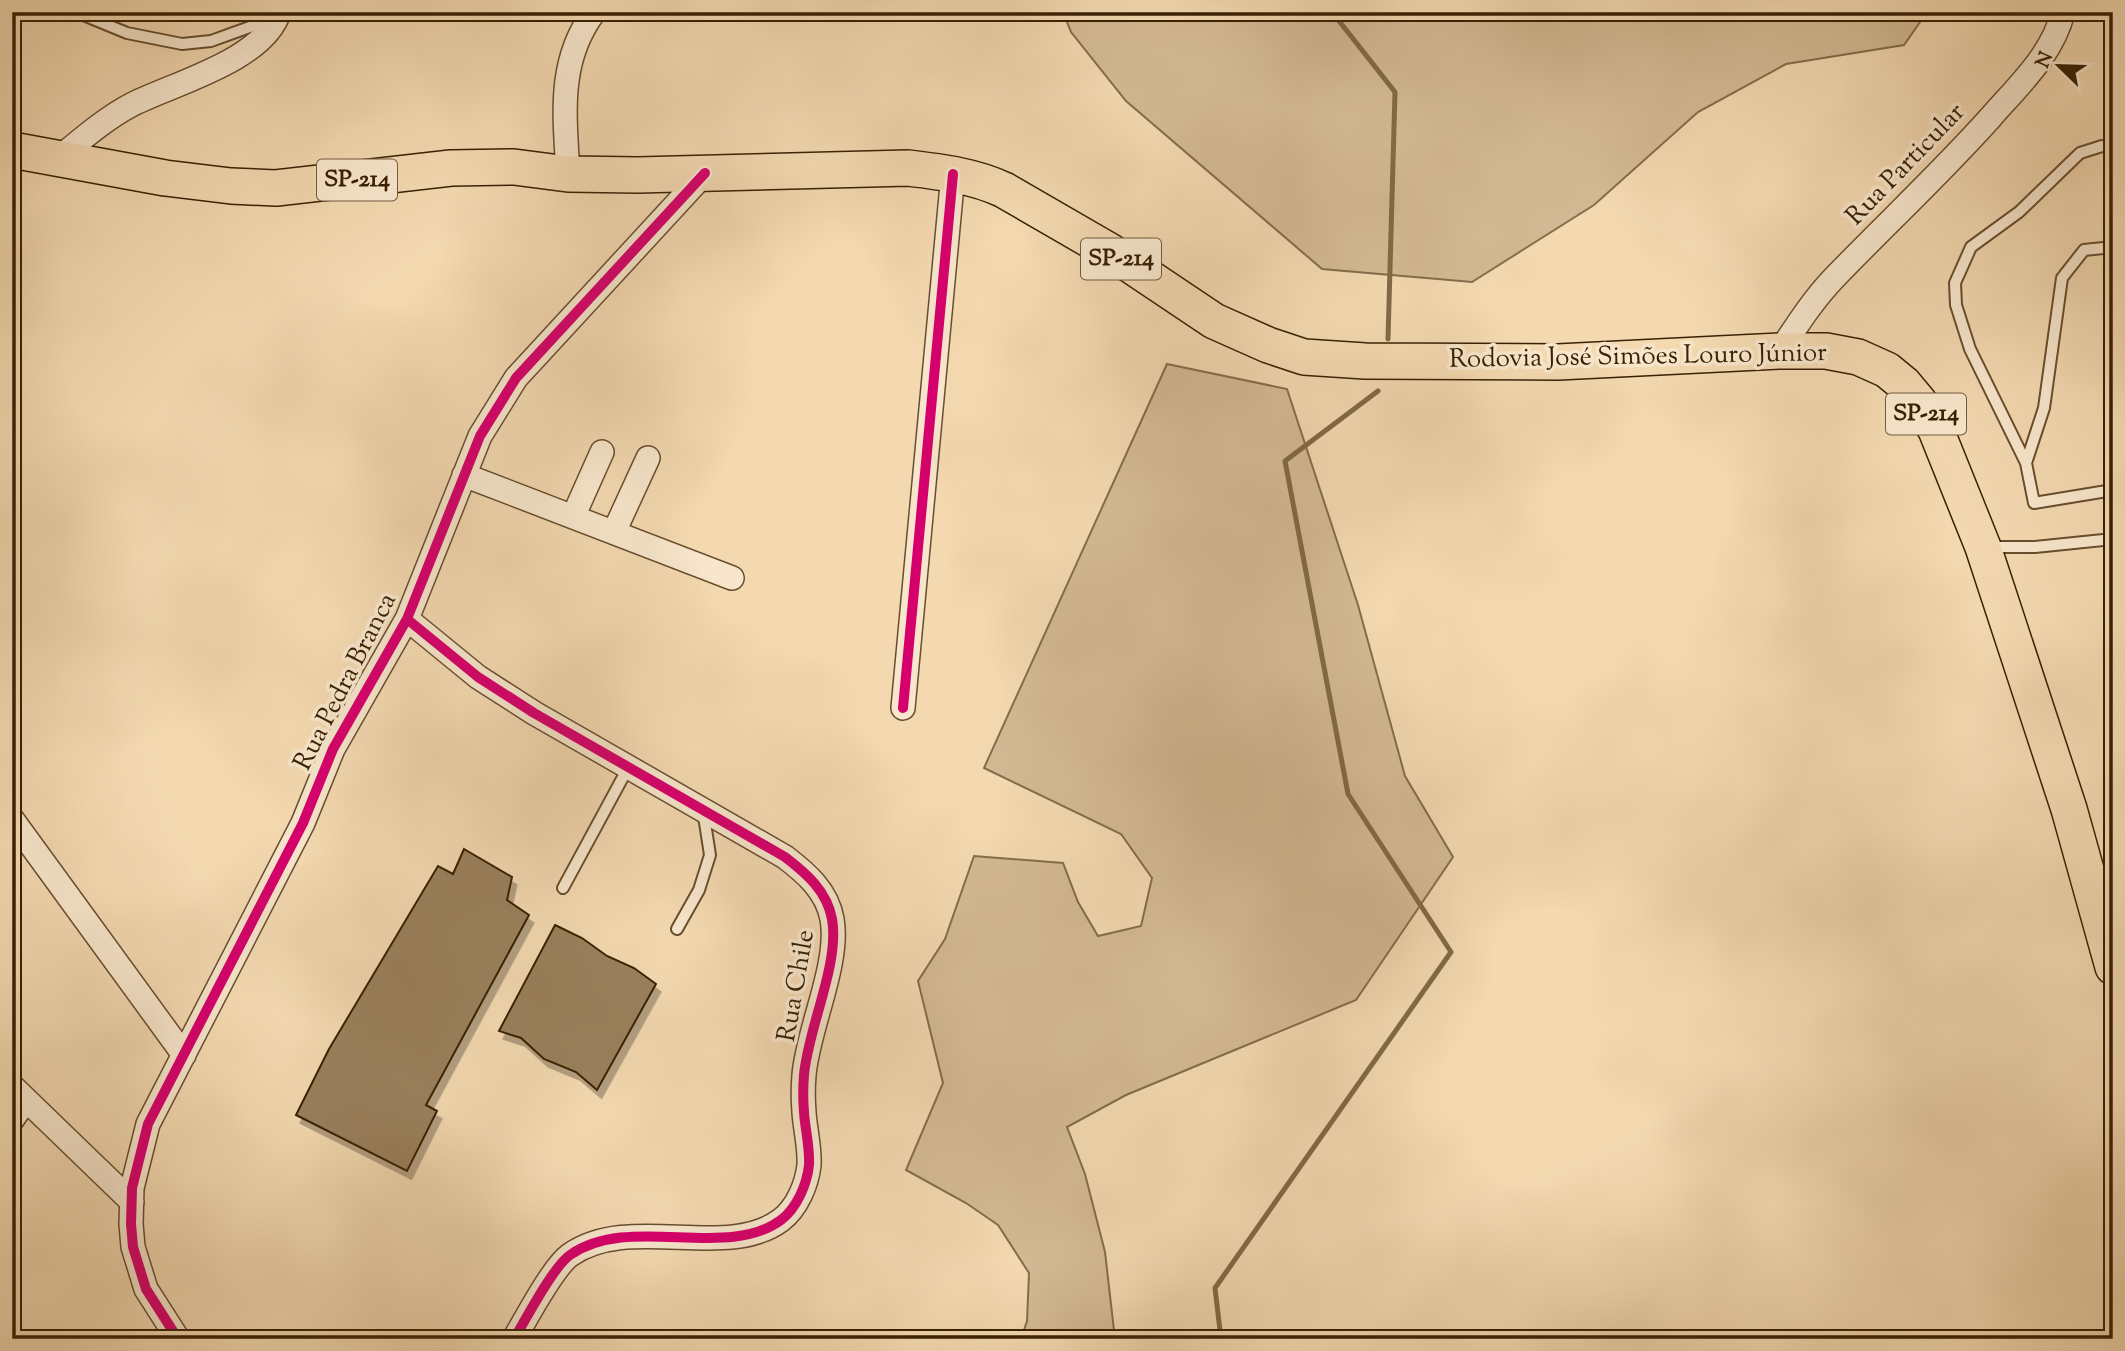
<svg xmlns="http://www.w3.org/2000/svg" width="2125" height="1351" font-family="'Sorts Mill Goudy',serif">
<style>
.green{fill:#d3b993;stroke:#866c4b;stroke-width:2}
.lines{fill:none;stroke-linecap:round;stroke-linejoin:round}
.stream{stroke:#836947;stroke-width:5}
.building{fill:#9a805d;stroke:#392003;stroke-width:2;filter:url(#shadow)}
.service-casing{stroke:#684e2e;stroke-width:14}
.minor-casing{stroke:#684e2e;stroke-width:26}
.primary-casing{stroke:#392003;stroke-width:38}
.service{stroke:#f7e6cc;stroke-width:10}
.minor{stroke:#f7e6cc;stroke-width:23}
.primary{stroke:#f3d8b0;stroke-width:35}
.cycleway-casing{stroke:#f7e6cc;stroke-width:15}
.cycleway{stroke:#d6006c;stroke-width:10}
.labels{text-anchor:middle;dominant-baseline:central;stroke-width:7;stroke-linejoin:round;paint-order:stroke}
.shield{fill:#f7e6cc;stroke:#725b3f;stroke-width:2}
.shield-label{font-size:24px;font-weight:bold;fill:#392003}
.street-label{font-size:26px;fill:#392003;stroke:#f7e6cc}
</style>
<defs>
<filter id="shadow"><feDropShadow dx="4.5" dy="8" stdDeviation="0" flood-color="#0004"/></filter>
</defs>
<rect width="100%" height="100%" fill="#f3d8b0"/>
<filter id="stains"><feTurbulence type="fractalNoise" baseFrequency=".00286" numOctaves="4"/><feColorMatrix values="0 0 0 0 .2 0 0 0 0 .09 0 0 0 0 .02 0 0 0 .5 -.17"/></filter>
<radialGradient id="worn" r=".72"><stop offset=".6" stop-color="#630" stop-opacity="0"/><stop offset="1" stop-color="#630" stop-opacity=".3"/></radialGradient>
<path class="green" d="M1063,12H1927L1904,45L1786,64L1698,112L1594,205L1472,282L1322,269L1126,101L1071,32Z
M1167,364L1287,389L1358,605L1405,776L1453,857L1356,1000L1126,1095L1067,1127L1085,1174L1105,1252L1115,1339H1021L1027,1321L1029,1273L998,1225L966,1203L906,1170L943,1083L918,981L945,939L974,856L1063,863L1078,902L1098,936L1141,926L1152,878L1121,834L984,768Z"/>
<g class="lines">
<path class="stream" d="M1332,12L1395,92L1388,339
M1221,1339L1215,1288L1451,952L1348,794L1285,461L1378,391"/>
</g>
<path class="building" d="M464,849L512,877L507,900L529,915L426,1105L437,1111L407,1171L296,1115L329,1049L438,866L453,874Z
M555,925L582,938L607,956L634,968L656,984L597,1090L576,1072L544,1059L521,1038L499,1031Z"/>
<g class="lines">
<g class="service-casing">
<path id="service" d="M76,12L127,33L182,44L211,41L269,20
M2113,149L2102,146L2080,153L2019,212L1971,247L1955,283L1956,305L1970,349L2026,463L2034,503L2113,490
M2026,463L2044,408L2062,278L2084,250L2113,247
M1989,547H2035L2113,539
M563,888L629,766
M677,929L699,890L710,855L703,810"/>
</g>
<g class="minor-casing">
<path id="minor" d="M59,158C82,139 106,118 133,104C175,83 264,60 279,12
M568,174C565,116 557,62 594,12
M1780,351C1797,325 1813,300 1834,278C1886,224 1941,173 1991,117C2018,86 2053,54 2063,12
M464,475L732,578
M573,517L602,452
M614,532L648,458
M407,619L478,677L534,713L785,857C806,873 827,891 832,919C840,963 808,1028 804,1075C803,1087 803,1100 804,1112C805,1129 810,1147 809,1165C807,1184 797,1208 781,1220C726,1261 630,1213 570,1255C553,1267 526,1319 514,1339
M903,708L953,174
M12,819L184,1055
M12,1086L132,1202
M12,1120L26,1100
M178,1339L146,1289L133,1247L131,1224L132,1188L148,1124L303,823L333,749L407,619L480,436L516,378L705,173"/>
</g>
<g class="primary-casing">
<path id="primary" d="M12,150L165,178L231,186L276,188L451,168L514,167L568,174L638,175L908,168C942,172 974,176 1004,190L1111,252L1214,321L1268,345L1304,357L1365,361L1558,362L1780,351H1826L1858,357L1887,370L1904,384L1919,402L1936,430L1983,547L2069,809L2113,967"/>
</g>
<use href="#service" class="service"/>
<use href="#minor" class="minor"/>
<use href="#primary" class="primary"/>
<g class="cycleway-casing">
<path id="cycleway" d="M407,619L478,677L534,713L785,857C806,873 827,891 832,919C840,963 808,1028 804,1075C803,1087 803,1100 804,1112C805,1129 810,1147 809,1165C807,1184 797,1208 781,1220C726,1261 630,1213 570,1255C553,1267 526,1319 514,1339
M903,708L953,174
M178,1339L146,1289L133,1247L131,1224L132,1188L148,1124L303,823L333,749L407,619L480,436L516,378L705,173"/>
</g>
<use href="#cycleway" class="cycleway"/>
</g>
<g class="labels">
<g class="shield">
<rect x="317" y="159.5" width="80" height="41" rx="5"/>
<rect x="1081" y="238.5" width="80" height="41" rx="5"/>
<rect x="1886" y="393.5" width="80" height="41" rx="5"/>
</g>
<g class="shield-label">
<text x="357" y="180">SP-214</text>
<text x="1121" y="259">SP-214</text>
<text x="1926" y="414">SP-214</text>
</g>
<g class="street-label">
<text transform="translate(1906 165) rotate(-46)">Rua Particular</text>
<text transform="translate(1638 357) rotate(-1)">Rodovia José Simões Louro Júnior</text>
<text transform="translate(346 682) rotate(-63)">Rua Pedra Branca</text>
<text transform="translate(797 986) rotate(-80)">Rua Chile</text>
</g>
</g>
<rect width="2125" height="1351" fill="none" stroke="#f3d8b0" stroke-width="42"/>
<rect x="14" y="14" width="2097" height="1323" fill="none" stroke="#392003" stroke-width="3.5"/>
<rect x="21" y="21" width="2083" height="1309" fill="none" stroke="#392003" stroke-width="2"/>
<g transform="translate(2059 66) rotate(293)" stroke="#f7e6cc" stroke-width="5" paint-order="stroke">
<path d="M0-5L12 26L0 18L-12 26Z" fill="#392003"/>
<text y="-10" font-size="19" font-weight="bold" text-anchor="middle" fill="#392003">N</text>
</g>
<rect width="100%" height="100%" filter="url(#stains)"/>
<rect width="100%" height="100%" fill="url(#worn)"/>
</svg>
